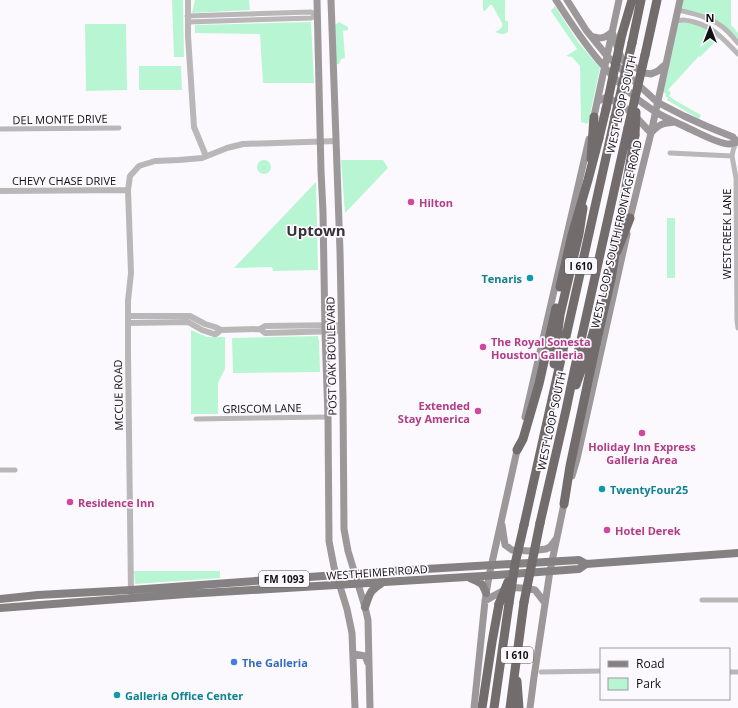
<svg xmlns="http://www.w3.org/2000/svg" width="738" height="708" font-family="'Open Sans',sans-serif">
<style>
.green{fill:#b8f6d3}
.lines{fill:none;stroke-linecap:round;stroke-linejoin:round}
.minor{stroke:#bab7b8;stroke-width:5}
.tertiary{stroke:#bab7b8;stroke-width:6}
.secondary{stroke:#9c9798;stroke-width:7}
.primary{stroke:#858081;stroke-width:8}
.motorway{stroke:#726c6d;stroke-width:9}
.motorway-bridge{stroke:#726c6d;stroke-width:9}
.hotel-dot{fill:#d1479c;stroke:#fbf8fe;stroke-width:1.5}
.culture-dot{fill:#0f9aa8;stroke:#fbf8fe;stroke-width:1.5}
.shop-dot{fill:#3f7fe0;stroke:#fbf8fe;stroke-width:1.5}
.labels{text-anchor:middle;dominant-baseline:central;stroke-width:3.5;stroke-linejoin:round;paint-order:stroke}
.shield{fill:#fbf8fe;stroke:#575659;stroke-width:1}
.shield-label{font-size:10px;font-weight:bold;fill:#111012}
.street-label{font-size:11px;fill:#111012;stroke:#fbf8fe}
.hotel-label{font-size:11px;font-weight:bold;fill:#b23c85;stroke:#fbf8fe;text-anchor:start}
.culture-label{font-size:11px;font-weight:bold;fill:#0d838f;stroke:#fbf8fe;text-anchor:start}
.shop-label{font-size:11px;font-weight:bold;fill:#366cbe;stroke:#fbf8fe;text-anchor:start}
.district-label{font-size:15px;font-weight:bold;fill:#343237;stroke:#fbf8fe}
</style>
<rect width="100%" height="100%" fill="#fbf8fe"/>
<path class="green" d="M172,0H183L184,57H174Z
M195,0H249L250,10L192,13Z
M483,0H505V21H508V32C504,35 500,34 495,32C499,30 503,28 502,23L492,5H490L485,11L483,10Z
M682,0H731V25L738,33V39L727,29L680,9Z
M555,6L578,42L600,68L588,124L581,122L580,66L572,57L566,56L577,49L551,11Z
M311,22L314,83H263L260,34L195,33V25Z
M339,22L348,27V30L343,31L345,58L341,59L339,64H336L335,25Z
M682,22C695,21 709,30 719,38L700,57L699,56L668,90L671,93L669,96L676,101L701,115L699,119L667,100L668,98L665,96L666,94L663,92L678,25Z
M85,24H126L127,90L86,91Z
M139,66H181L182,90H139Z
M257 167a7 7 0 1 1 14 0a7 7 0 1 1-14 0Z
M341,160H383L388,168L345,213Z
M316,182L318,270L273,271L272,267L234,268Z
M667,218H675V278H667Z
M191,330L207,337H225V369L218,383V414H191Z
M318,336V338L319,340L320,372L233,373L232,338Z
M134,571H220V578L135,584Z"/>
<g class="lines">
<path class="minor" d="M678,10C695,14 711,17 725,29C730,33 734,39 738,43
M187,16L311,12L317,15
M188,22L311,18L317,15
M675,22C682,19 687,20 694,22C715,28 723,39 738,54
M0,129L119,128
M736,141L733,151L732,156L736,178L737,320L738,328
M670,153L732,156
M196,419L328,417
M0,470H15
M702,600H738
M541,672L601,671
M729,672H738"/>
<path class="tertiary" d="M188,0V36L194,127L206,156
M0,191L128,190
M128,316H190L205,324L215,327L221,330
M128,323L188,322L202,330L214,334H216L221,330L260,329L265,326L341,325
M260,329L265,333L341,331
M131,593L128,353V301L131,273L128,190L130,176L139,166L155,161L179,160L202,158L227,148L243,144L336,141"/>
<path class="secondary" d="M317,0L321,171L323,212L325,332L328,417L329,541L334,567L347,609L352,633L355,708
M331,0L340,251L343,399L344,529L348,551L365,607L368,620L370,708
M556,0C582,41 612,84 654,111C665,118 678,123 690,129C699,133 719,144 729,144C733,144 735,142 738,142
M567,0L586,30L607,56L657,102L684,116L706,126L733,137L736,141
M612,32L622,60L645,73L651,74L658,71L666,64
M591,36C600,39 604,39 612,32
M598,101L605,98H609L631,112L651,133
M593,121L619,0
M651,133C659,124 663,123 675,122
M629,222L651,133L680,0
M525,417L589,139
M572,476L577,459L627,234
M502,525L505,545L512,550L530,551L546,549L550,547L556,539
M485,601C506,588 511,585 535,590L545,603
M354,654L365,656L368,663
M474,708L485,601L489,576L518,446
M530,708L534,677L550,571L565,499"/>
<path class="primary" d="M470,578C481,583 482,582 486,593
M0,599L38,595L131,590L392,571L579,560L586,564L738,553
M365,607C370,594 369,591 382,583
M0,608L186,594L483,576L579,569L586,564"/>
<path class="motorway" d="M622,34L632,0
M632,43L641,0
M645,55L657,0
M599,138L606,109
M591,159L594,117
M625,193L635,135
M617,251L630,218
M554,364L560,315L579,234L583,208
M576,385L586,357L600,309
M517,450L523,439L539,384L556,308
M564,504L570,466L596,344
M540,523L566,410L575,367L628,128
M524,525L615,117
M517,681L519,708
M482,708L492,642L499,604
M494,708L509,603
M510,708L524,602"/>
<path class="motorway-bridge" d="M606,109L622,34
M615,117L632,43
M628,128L645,55
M635,135L636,112
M560,287L572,235L588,180L599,138
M596,344L611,279L625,193
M524,602L540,523
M509,603L515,564L524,525
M499,604L508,582"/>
</g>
<g class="hotel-dot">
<circle cx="411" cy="202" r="4"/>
<circle cx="483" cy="347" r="4"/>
<circle cx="478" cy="411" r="4"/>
<circle cx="642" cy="433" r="4"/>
<circle cx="70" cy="502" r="4"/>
<circle cx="607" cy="530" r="4"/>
</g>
<g class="culture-dot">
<circle cx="530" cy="278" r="4"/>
<circle cx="602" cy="489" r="4"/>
<circle cx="117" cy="695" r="4"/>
</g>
<circle class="shop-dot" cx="234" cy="662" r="4"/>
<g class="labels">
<g class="shield">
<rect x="565" y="258" width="32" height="16" rx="3"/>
<rect x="259" y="571" width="50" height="16" rx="3"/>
<rect x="501" y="647" width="32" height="16" rx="3"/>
</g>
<g class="shield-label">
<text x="581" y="266">I 610</text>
<text x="284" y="579">FM 1093</text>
<text x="517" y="655">I 610</text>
</g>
<g class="street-label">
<text transform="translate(621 104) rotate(-77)">WEST LOOP SOUTH</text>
<text transform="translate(60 119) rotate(-1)">DEL MONTE DRIVE</text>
<text x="64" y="180">CHEVY CHASE DRIVE</text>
<text transform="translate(616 234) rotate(-77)">WEST LOOP SOUTH FRONTAGE ROAD</text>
<text transform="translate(726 234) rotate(-90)">WESTCREEK LANE</text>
<text transform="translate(331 356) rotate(-91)">POST OAK BOULEVARD</text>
<text transform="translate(118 395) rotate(-91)">MCCUE ROAD</text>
<text transform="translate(262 408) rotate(-1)">GRISCOM LANE</text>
<text transform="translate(551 421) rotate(-78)">WEST LOOP SOUTH</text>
<text transform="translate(377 572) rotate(-4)">WESTHEIMER ROAD</text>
</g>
<g class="hotel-label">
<text x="419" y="202">Hilton</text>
<text x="491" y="341">The Royal Sonesta<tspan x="491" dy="13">Houston Galleria</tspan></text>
<text x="470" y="405" text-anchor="end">Extended<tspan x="470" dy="13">Stay America</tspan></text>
<text x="642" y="446" text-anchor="middle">Holiday Inn Express<tspan x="642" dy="13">Galleria Area</tspan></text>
<text x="78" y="502">Residence Inn</text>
<text x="615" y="530">Hotel Derek</text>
</g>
<g class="culture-label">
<text x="522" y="278" text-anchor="end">Tenaris</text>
<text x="610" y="489">TwentyFour25</text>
<text x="125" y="695">Galleria Office Center</text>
</g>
<g class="shop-label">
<text x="242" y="662">The Galleria</text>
</g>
<g class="district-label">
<text x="316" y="230">Uptown</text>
</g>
</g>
<rect x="600" y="648" width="130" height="52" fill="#fbf8fe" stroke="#9d9ba0"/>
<rect x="608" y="661" width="20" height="6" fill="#858081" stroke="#9d9ba0"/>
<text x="636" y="668" font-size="12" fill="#111012">Road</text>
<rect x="608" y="678" width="20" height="12" fill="#b8f6d3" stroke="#9d9ba0"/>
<text x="636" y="688" font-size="12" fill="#111012">Park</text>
<g transform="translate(710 28)" stroke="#fbf8fe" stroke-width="3" paint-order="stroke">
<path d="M0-3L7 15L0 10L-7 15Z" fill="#111012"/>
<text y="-6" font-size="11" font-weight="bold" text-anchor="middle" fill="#111012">N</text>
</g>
</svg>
